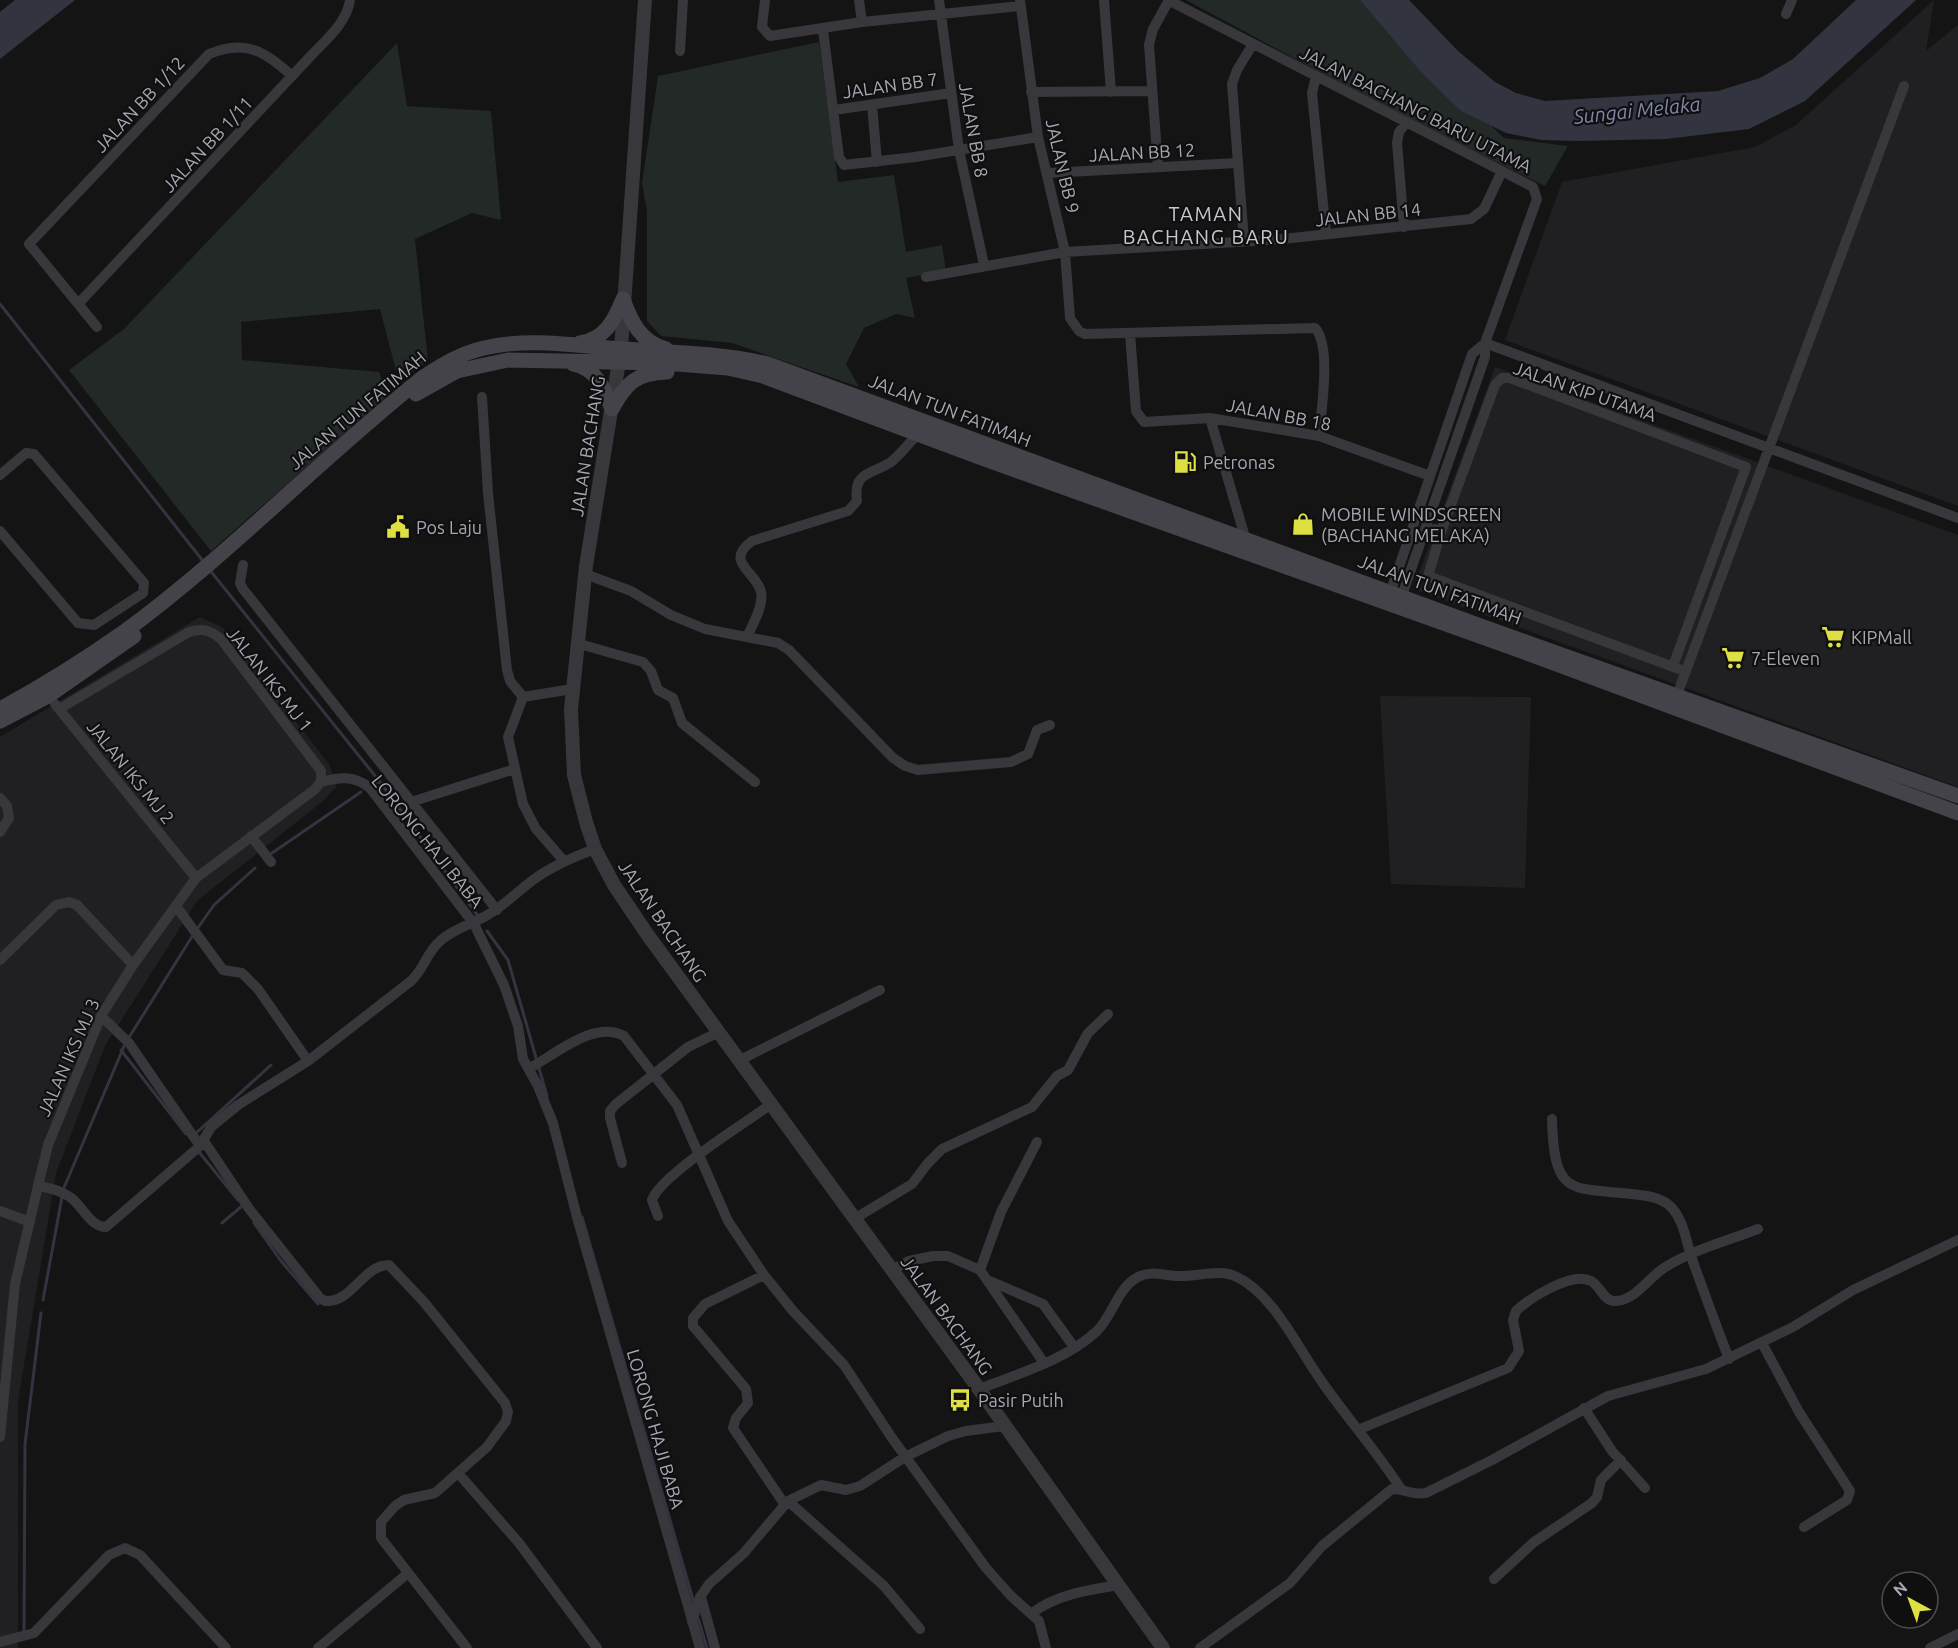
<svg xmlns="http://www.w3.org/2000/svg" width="1958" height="1648" font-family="Ubuntu,sans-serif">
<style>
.built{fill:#202022}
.green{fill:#222926}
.water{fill:#323540}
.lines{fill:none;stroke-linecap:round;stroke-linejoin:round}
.stream{stroke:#323540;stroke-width:3}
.minor{stroke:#38373c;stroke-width:10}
.tertiary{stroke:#38373c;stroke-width:14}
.secondary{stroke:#444349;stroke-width:15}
.labels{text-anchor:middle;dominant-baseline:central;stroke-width:4.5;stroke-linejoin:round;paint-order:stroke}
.street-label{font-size:18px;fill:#a7a7b4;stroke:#0f0f10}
.poi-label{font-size:18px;fill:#a7a7b4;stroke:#0f0f10;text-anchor:start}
.water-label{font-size:20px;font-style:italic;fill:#8189ac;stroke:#0f0f10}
.neighbourhood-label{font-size:20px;letter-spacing:1.5px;fill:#c8c7d0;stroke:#0f0f10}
</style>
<rect width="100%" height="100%" fill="#141415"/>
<path class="built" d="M1934,0L1926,51L1958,25V506L1505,340L1562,182L1755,147L1796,125Z
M1495,367L1958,535V787L1413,589Z
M200,617L222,627L329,764L337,786L322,802L197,901L105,1046L56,1173L18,1401V1648H0V737Z
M1380,696L1531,697L1525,888L1391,884Z"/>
<path class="green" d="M1186,0H1360L1504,138L1568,146L1545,186L1396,113Z
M819,42L838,182L894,175L906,252L942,245L946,271L906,278L915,318L896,314L864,328L846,364L859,387L732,343L661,336L647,321V211L642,183L658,76Z
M397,43L407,106L491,111L501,220L472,213L415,239L428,361L399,382L380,309L241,322L242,360L379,372L387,396L211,551L69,370L124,329Z"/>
<path class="water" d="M15,0H75L0,59V12Z
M1360,0H1409L1458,51L1495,82L1516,93L1545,101L1718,91L1760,78L1793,59L1856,0H1916L1805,101L1749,129L1666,139L1577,141L1542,140L1506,133L1461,111L1422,73Z"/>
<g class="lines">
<path class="stream" d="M0,304L203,561
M209,569L380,782L478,916
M374,783L380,782
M272,853L361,792
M197,929L214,905L255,868
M487,931L508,960L547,1096
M128,1039L193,935
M121,1050L186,1134
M195,1134L271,1065
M199,1152L238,1200
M63,1190L125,1044
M582,1217L694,1603
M222,1223L242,1206
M254,1223L281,1261L318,1304
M43,1300L62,1197
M698,1618L707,1648
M24,1633L25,1444L41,1313"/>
<path class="minor" d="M765,0L762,27L770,36L862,22L1020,6
M859,0L862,22
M939,0L959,150L984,265
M1020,0L1038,137L1065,252L1070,318L1079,331L1085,334L1315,328C1332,346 1321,412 1319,436
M1104,0L1111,92
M1168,0L1533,187L1537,199L1485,343V357L1400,601
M1786,14L1792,0
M823,30L839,157L844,165L915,157L1038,137
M680,51L683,0
M1316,76L1312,93L1326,234
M1031,92L1152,91
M872,105L877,162
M834,110L951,93
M1158,167L1149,45L1153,29L1169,0
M1049,173L1237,163
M1404,227L1397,143L1399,132L1407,122
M1244,241L1232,84L1237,70L1253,44
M926,277L1065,252L1273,240L1471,219L1484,209L1502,171
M78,304L307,60C322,43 347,24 350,0
M97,327L29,244L209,54C245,39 265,51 292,76
M1130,334L1136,411L1144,422L1210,418L1319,436L1430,476
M1485,343L1958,518
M482,397L488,493L507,670L510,681L523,697L572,689
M1210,418L1245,537
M0,475L26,453L34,454L144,583L143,593L94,625L78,623L0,531
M1435,529L1441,532L1428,576L1679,669
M1441,532L1495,385L1502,378H1510L1746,467L1673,666
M243,565L240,583L243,589L497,910
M585,574L631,591L671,615L705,629L778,643L789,650L893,758L905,766L918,770L1011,762L1028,754L1037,730L1050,725
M1388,599L1472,354L1485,343
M747,637C752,625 764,606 761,592C757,572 723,562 752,541L848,511L857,501C853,471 871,475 891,462C901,454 909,443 918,434
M576,643L643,662L651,671L658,690L673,698L682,723L755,782
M1677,695L1904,86
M523,697L508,737L523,804L536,829L564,861
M55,704L196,878
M321,782C339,777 354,775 370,788L474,924L504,985L518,1026L523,1059L538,1086L553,1123L578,1221L700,1648
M0,798L7,806L9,818L0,832
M411,802L515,769
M251,836L271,862
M176,906L223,970L242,973L258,989L308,1061
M0,960L56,905L69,902L77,905L133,965
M101,1016L129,1043L200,1146
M738,1061L880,990
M530,1068C556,1054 594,1020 624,1036L677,1105L728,1221L764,1275L793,1311L844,1365L892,1438L986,1568L1011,1596L1039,1621L1046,1648
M1552,1119C1554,1202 1574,1186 1640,1195C1652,1196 1665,1200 1673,1209C1684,1223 1686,1240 1691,1256C1703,1290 1716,1325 1729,1359
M204,1141L250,1210L320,1298L325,1301C352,1303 363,1265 389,1265L424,1302L505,1403L508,1412L506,1421L487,1447L435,1493L404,1500L395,1506L381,1522V1538L467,1648
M622,1163L610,1118V1111L616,1104L688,1047L719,1032
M38,1186C49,1188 60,1190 70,1197C82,1205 90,1227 106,1227L200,1146L211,1127L238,1105L308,1061L411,981C424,969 427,952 440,941C454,928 474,924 489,914C505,905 518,891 533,880C552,866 573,857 595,849
M0,1211L30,1222
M658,1216L652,1200C661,1175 745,1123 770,1105
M854,1219L912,1184L928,1163L942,1149L1032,1107L1057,1076L1068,1070L1088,1033L1108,1014
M892,1270L909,1261L933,1256H948L980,1270L1044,1363
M980,1270L1001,1212L1037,1142
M764,1275L705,1304L693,1318V1326L746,1389L748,1403L736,1418L733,1428L785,1505
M990,1281L1043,1304L1074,1347
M1762,1343L1799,1412L1850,1491L1847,1500L1804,1527
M979,1389C1018,1374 1066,1360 1097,1331C1113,1315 1118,1287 1138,1277C1152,1270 1164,1276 1179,1276C1198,1277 1219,1268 1237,1277C1273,1294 1298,1348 1320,1379C1346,1417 1376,1450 1401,1489
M1584,1408L1612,1451L1645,1488
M1360,1429L1508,1368L1519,1351L1513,1320L1516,1311C1530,1298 1572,1271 1591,1281C1600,1285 1603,1301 1615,1301C1635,1301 1648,1278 1664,1268C1692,1250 1727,1241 1758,1229
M0,1437L15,1284L38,1186L48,1145L101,1016L133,965L196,878L314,790L321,782V771L221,639C210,630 203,628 189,632L59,709
M458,1473L519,1543L597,1648
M788,1501L884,1586L920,1629
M1494,1579L1534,1542L1592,1503L1597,1497L1601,1480L1621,1460
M701,1597L715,1648
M1032,1613C1058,1594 1088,1590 1119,1585
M692,1622L700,1597L709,1584L744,1553L788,1501L821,1485L846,1490L860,1486L905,1457L948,1436L966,1431L1004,1426
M0,1642L34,1633L109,1555L125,1548L140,1555L226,1648
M318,1648L407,1574
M1200,1648L1290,1583L1322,1546L1392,1489C1405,1489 1414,1496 1426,1493L1492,1460L1608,1396L1706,1369L1793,1327L1853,1290L1958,1240
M1930,1648L1958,1634"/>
<path class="tertiary" d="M645,0L621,349L586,566L571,709L574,775L586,822L595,849L614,885L647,934L979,1389L1163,1648"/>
<path class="secondary" d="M623,299C631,322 641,342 666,349
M580,343C605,339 614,321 623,299
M573,364C597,369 604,388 612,409
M416,394L457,371L508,360L664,363L728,368L763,376L979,457L1524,652L1958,813
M612,409C626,383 636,373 667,372
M0,709C43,686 84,660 124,632C229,555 320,459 422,378C442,365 461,353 484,348C530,337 576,346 622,349C671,352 719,353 768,364L1478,625L1958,796
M0,721L48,696L134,636"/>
</g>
<defs>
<g id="fuel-bare" transform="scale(1.8)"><path d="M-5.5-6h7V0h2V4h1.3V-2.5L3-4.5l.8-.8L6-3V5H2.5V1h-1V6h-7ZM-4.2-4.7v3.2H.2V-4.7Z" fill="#dddf42" stroke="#0f0f10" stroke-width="2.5" paint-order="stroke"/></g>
<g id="shop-bare" transform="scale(1.8)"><path d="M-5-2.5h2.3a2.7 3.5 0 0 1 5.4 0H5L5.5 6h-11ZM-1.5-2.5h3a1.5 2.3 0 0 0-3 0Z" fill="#dddf42" stroke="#0f0f10" stroke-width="2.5" paint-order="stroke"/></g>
<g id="civic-bare" transform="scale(1.8)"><path d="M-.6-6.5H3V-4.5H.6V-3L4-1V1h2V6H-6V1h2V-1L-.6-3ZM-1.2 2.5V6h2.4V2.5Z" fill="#dddf42" stroke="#0f0f10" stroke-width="2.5" paint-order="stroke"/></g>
<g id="supermarket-bare" transform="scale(1.8)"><path d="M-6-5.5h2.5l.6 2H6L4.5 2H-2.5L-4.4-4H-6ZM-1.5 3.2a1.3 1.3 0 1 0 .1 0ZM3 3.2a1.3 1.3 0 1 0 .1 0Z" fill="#dddf42" stroke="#0f0f10" stroke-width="2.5" paint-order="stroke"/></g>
<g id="bus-bare" transform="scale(1.8)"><path d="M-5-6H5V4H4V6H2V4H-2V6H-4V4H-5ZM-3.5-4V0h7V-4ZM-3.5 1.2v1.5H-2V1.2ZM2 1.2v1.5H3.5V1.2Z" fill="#dddf42" stroke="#0f0f10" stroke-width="2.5" paint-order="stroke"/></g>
</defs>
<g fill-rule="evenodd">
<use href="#fuel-bare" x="1185" y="462"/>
<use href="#shop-bare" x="1303" y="524"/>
<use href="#civic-bare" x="398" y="527"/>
<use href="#supermarket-bare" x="1833" y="637"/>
<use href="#supermarket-bare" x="1733" y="658"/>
<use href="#bus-bare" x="960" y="1400"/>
</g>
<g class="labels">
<g class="street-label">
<text transform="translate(890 85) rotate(-8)">JALAN BB 7</text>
<text transform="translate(139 104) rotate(-47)">JALAN BB 1/12</text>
<text transform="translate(1416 109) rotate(27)">JALAN BACHANG BARU UTAMA</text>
<text transform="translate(974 130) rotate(80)">JALAN BB 8</text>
<text transform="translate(207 144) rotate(-47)">JALAN BB 1/11</text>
<text transform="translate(1142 152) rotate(-3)">JALAN BB 12</text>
<text transform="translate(1063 166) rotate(77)">JALAN BB 9</text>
<text transform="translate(1368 214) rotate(-6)">JALAN BB 14</text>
<text transform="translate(1585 391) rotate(19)">JALAN KIP UTAMA</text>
<text transform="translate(357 410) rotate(-40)">JALAN TUN FATIMAH</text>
<text transform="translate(950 410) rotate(21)">JALAN TUN FATIMAH</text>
<text transform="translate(1279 414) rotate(11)">JALAN BB 18</text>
<text transform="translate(587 446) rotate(-81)">JALAN BACHANG</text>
<text transform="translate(1440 589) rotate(20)">JALAN TUN FATIMAH</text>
<text transform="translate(270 679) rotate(52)">JALAN IKS MJ 1</text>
<text transform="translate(131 772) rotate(51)">JALAN IKS MJ 2</text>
<text transform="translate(428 841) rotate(51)">LORONG HAJI BABA</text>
<text transform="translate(663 921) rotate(56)">JALAN BACHANG</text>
<text transform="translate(68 1057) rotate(-66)">JALAN IKS MJ 3</text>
<text transform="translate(947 1315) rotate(54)">JALAN BACHANG</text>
<text transform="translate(656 1429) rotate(74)">LORONG HAJI BABA</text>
</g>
<g class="poi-label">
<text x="1203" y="462">Petronas</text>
<text x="1321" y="514">MOBILE WINDSCREEN<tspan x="1321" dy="21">(BACHANG MELAKA)</tspan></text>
<text x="416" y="527">Pos Laju</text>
<text x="1851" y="637">KIPMall</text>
<text x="1751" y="658">7-Eleven</text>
<text x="978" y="1400">Pasir Putih</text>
</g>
<g class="water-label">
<text transform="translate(1637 110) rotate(-6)">Sungai Melaka</text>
</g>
<g class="neighbourhood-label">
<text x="1206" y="213">TAMAN<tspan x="1206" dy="23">BACHANG BARU</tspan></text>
</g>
</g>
<g transform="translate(1910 1600) rotate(319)"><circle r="28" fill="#0f0f10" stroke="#4c4c52" stroke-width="1.5"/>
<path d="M0-4.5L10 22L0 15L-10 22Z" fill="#dddf42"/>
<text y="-9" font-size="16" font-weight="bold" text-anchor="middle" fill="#a7a7b4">N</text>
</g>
</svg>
